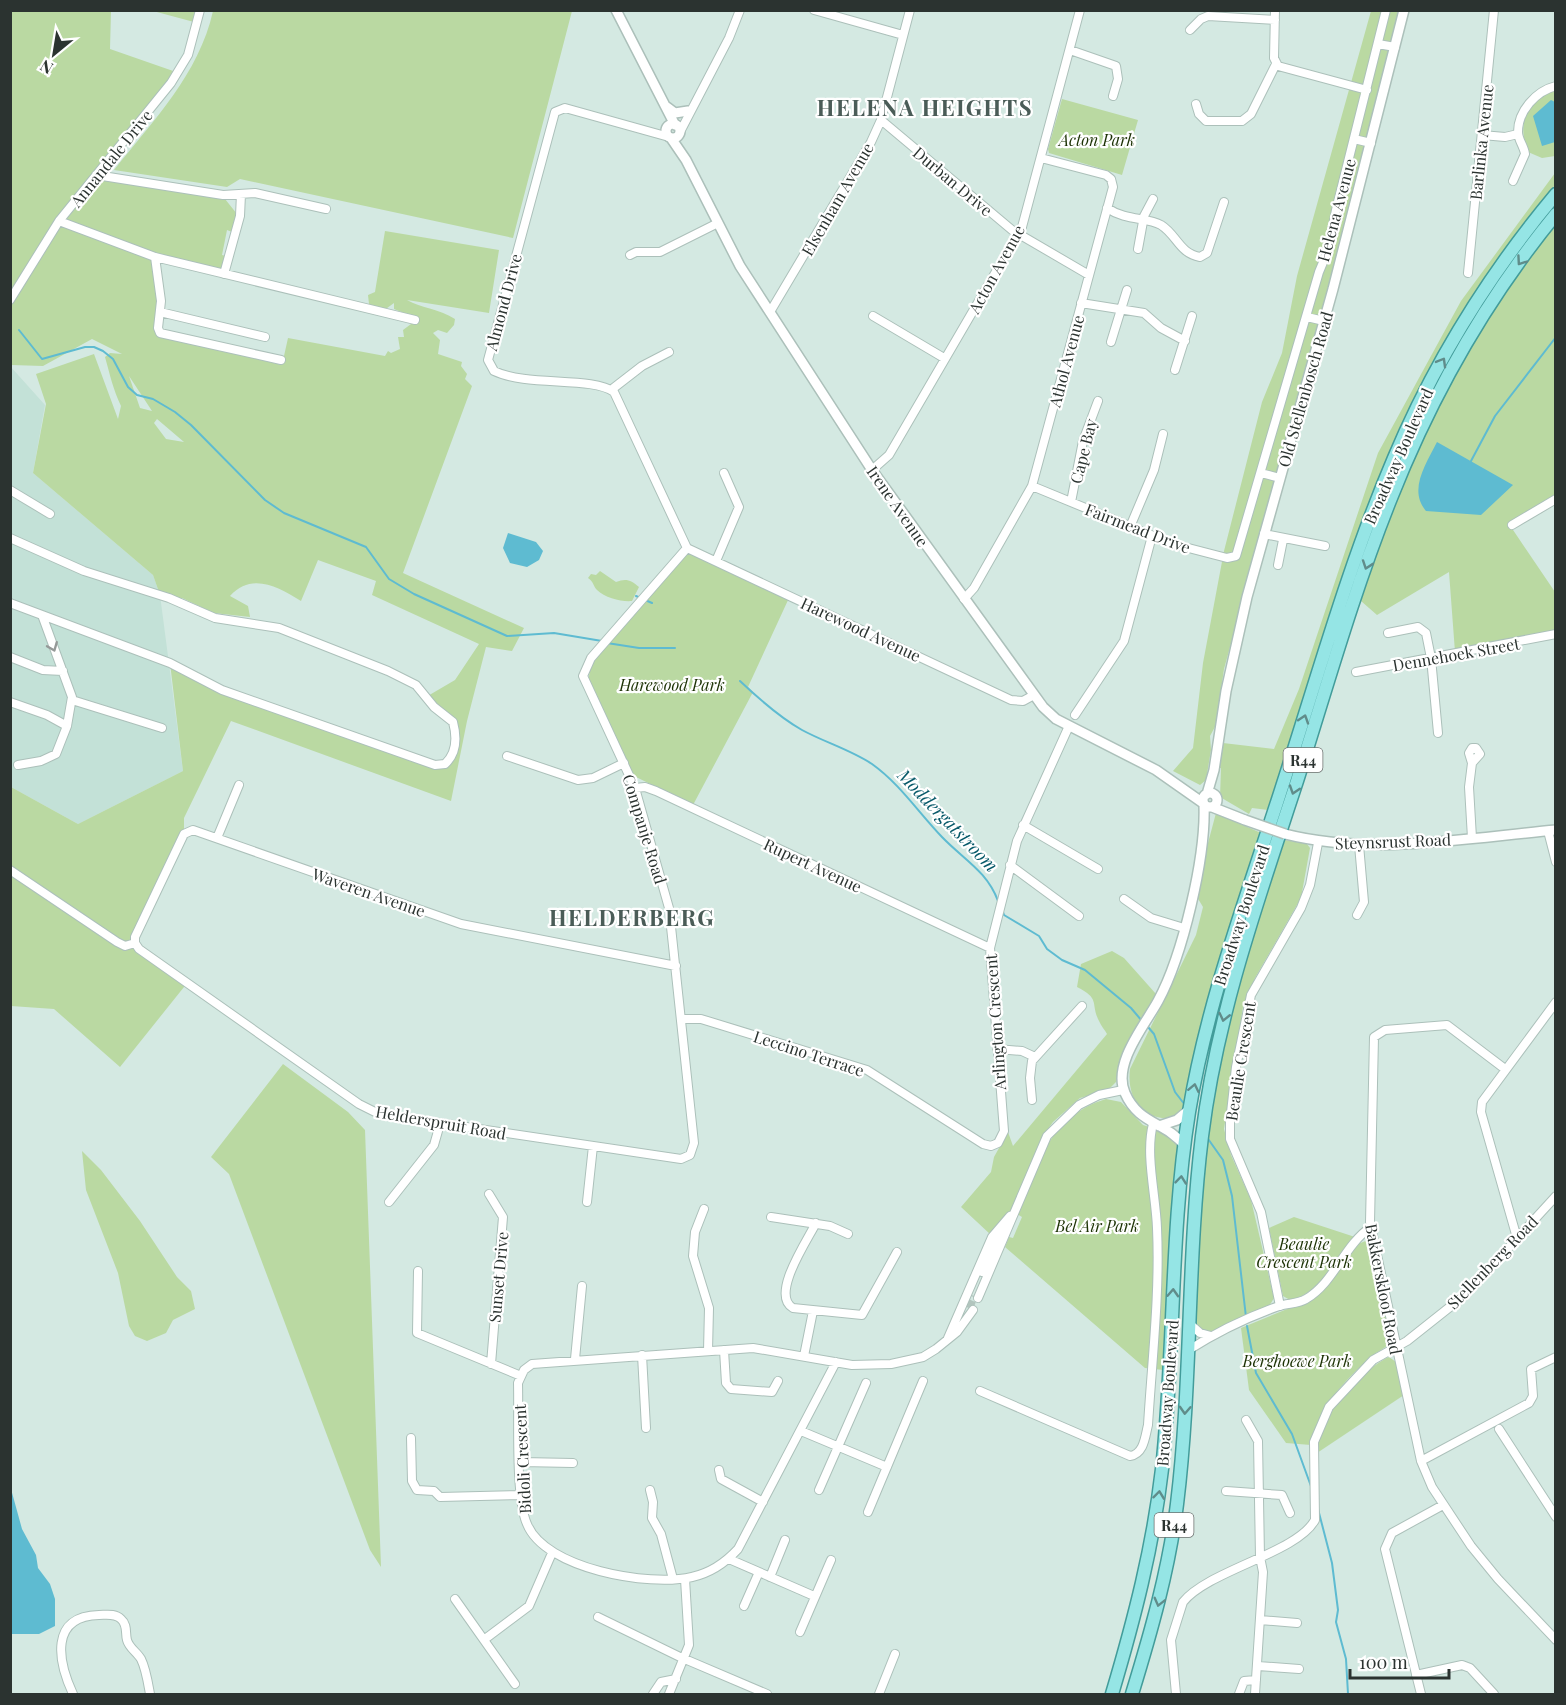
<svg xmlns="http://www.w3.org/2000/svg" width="1566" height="1705" font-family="'Playfair Display',serif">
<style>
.built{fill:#c3e1d7}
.green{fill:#bad9a2;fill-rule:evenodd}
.water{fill:#5ebbd1}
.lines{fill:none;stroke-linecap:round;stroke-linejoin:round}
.stream{stroke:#5ebbd1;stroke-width:2}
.minor-tunnel{stroke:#b2c5be;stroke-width:8;stroke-dasharray:8 4;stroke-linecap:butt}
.minor-casing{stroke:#acc0ba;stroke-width:10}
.tertiary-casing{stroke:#acc0ba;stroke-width:12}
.primary-casing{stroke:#429c9a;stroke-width:15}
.minor{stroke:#fff;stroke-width:8}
.tertiary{stroke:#fff;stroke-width:9}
.primary{stroke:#95e5e5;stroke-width:12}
.tertiary-bridge-casing{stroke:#acc0ba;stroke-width:12;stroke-linecap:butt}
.tertiary-bridge{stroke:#fff;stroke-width:9}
.oneway{stroke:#608c8a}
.oneway2{stroke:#959998}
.labels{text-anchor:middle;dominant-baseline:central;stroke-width:4.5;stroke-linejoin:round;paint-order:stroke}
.shield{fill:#fff;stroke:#6b706e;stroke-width:1.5}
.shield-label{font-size:15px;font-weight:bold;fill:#2b3330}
.park-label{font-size:16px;font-style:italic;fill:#1c3204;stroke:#fff}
.street-label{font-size:16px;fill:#2b3330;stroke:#fff}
.water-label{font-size:18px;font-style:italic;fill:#085a6a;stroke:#fff}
.district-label{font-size:22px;font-weight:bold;letter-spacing:1.5px;fill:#4a5c57;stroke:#fff}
</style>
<rect width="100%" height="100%" fill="#d4e9e2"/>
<path class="built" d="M10,366L45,405L33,473L153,575L160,595L183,771L78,824L11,787Z"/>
<path class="green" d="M11,11H111L110,49L176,72L58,221L11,291Z
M153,11H197L194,22Z
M213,11H572L513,238L240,179L227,187L114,170C153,121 199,74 213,11Z
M1371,11H1400L1318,328L1224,669L1216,725L1210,736L1211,750L1206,780L1200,785L1173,771L1193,748L1203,663L1224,551L1262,402L1282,353L1297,276Z
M1555,89V156L1542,158L1528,152C1517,124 1525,100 1555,89Z
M1062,99L1138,120L1122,175L1049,153L1048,149Z
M1555,173V185C1491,265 1429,364 1388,458C1338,571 1306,693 1268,810L1252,808L1249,814L1220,797L1221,768H1219L1223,743L1274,749L1299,689L1378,453L1461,301Z
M99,179L225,199L237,214L232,232L227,230L222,255L226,256L222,269L216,271L156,255L64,222Z
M1555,222V496L1509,524L1555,592V631L1455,652L1449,572L1377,615L1361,601C1386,525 1413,448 1453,378C1484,323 1519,273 1555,222Z
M61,225L151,257L159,301L157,330L170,338L282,365L288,338L385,356L388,351L391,353L400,349L398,337H404L403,330L411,324L404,313L394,309V303L383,311L369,304L368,295L375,292L385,231L499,250L489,313L407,300C421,308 440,309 455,319L454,325L447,333L438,330L433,333L440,340L438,354L462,362L461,366L467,374L465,379L472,386L403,573L524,628L512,651L486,647L467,721L451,801L231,721L184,818V830L130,941L124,943L11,866V787L78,824L183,771L170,663L222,690L435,765L448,762L455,729L426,697L455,680L479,644L372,595L376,581L318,560L301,601C278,587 252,572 230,596L248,606L250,617L214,613L182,598L181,602L160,595L153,575L33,473L46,404L36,374L94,354L118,419L121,406C113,389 110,375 105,357L110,353L122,354L92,339L43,366L11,365V302ZM129,376L152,411L140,408ZM157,419L184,442L166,439L154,423Z
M688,553L789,598L748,687L753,692L693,805L634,776L588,683L591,663Z
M600,571L616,582C626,578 631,580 639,587L632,601C622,602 605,598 597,590C593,586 594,582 588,578L591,574L596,575Z
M1216,813L1261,833L1197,1048L1184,1107L1177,1117C1145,1124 1126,1100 1130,1069L1196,935L1203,907L1197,897L1196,888Z
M1285,840L1307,844L1310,848L1301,898L1255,978L1243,1007L1224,1129L1231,1155L1251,1200L1274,1298L1268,1308L1212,1331H1203L1196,1325L1195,1319C1199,1235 1202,1152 1218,1069C1233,991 1260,916 1285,840Z
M10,870L117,942L134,943L188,982L120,1067L54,1009L11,1006Z
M1112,951L1124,958L1156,994L1124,1053L1116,1082L1108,1090L1080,1098L1053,1122L1043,1136L1011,1210L991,1235L961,1207L991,1172L994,1157L1008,1132L1013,1146L1107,1034C1105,1030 1101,1026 1099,1021C1090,1003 1101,999 1077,987L1081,964Z
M283,1064L348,1112L365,1130L381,1567L370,1550L229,1174L211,1157Z
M1106,1099L1121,1102L1143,1125L1168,1133L1179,1145L1163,1370L1145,1368L1005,1247L1009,1237L1013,1238L1022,1217L1017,1214C1038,1164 1049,1116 1106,1099Z
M82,1151L101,1170L140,1221L177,1277L191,1291L195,1309L173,1320L166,1333L147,1341L135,1336L129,1326L118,1273L86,1190Z
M1294,1217L1355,1237C1343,1257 1314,1297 1290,1300L1283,1296L1269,1228Z
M1368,1240L1372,1245L1391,1342C1386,1348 1378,1351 1372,1356C1345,1380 1317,1409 1311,1445L1286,1443L1249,1390L1241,1328L1314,1298L1358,1244Z
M1389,1357L1396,1362L1404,1395L1317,1453C1318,1439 1322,1424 1330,1412C1339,1396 1372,1364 1389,1357Z"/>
<path class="water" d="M1551,100L1555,102V142L1542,146L1533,116Z
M1437,442L1513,485L1481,515L1426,511C1408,490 1426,464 1437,442Z
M508,533L536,542L543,551L539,560L527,567L510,563L503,548Z
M11,1489L22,1529L36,1555L38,1568L50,1584L55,1599V1626L39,1634H11Z"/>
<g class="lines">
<path class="stream" d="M19,330L42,359L85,347H94L103,351L113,359L128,387L137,395L153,399L175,412L191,425L265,500L284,513L366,547L389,579L414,594L507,636L554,633L602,641
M1471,461L1495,416L1556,337
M636,596L652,603
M607,643L639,648H675
M740,681C759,699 779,717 802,730C824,742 851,750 872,764C900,784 918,812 942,837C963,859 987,871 998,901
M1003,912L1004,915L1039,936L1047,949L1062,960L1085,970L1131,1008L1142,1021
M1148,1027L1154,1034L1175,1092L1185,1105
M1206,1136L1223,1160L1232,1196L1246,1317
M1247,1326L1256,1373L1292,1434L1312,1489
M1318,1509L1332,1563L1338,1610L1336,1622L1346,1659L1348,1694"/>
<path class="minor-tunnel" d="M969,1308L974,1296"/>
<g class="minor-casing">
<path id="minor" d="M814,10L903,35
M1275,10L1274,58L1278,66L1367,90
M1190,30L1201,19L1208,16L1275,20
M1378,44L1395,47
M1070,50L1116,66L1118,79L1113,96
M1196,104L1199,114L1206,121H1242L1251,114L1276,64
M881,120L1012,230L1089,275
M680,132L729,38L740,10
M1482,135L1505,137L1518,134
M669,137L565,108L555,112L488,360L494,371C527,387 592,376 614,392L687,548
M1354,139L1371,143
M96,175L223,195L255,193L326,209
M1513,181L1525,154C1524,146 1518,140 1518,132C1518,111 1536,91 1556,86
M1107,208C1126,221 1147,217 1161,225C1177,235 1179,253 1200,257L1207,253L1224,202
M59,221L155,257L415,320
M1138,249L1144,216L1153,199
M630,255L636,252H660L718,223
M155,257L161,301L158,328L160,333L281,360
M1468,273L1494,10
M224,274L240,216L241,194
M10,300L59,221L171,83L188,55L200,10
M1081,303L1144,313L1161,328L1185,341
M160,312L265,337
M770,312L871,142L881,120L910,10
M873,316L944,358
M1307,317L1324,321
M1111,342L1127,290
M1175,370L1192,316
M611,390L642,366L669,352
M872,470L889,455L1022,227L1080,10
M1261,473L1280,478
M1032,486L1173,544L1227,558L1236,556L1319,272L1329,248L1336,210L1386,10
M10,490L50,514
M1071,502L1083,441L1098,401
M1512,525L1556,499
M1130,527L1154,470L1163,434
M1264,534L1325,546
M10,538L84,571L169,598L215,618L279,628L388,671L416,685L434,707L453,722C457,737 457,753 445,764L435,765L222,690L170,663L42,615
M687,548L1011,700L1023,701L1034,695
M716,561L739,507L724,473
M1278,565L1283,540
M964,599L974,588L1032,486L1113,187L1111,179L1106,175L1041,158
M10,603L42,615L72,697L67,726L56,754L41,761L18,765
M1388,633L1418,627L1426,633L1431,658L1438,733
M10,657L43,670L63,671
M1356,672L1556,634
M72,700L162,728
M10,702L47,715L67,726
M1075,715L1124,641L1152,536
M507,756L578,780L593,778L624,763
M1472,763L1480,754L1476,748H1472L1469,753L1472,763L1469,787L1472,838
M635,788L645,787L656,791L990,948
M1023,825L1098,869
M1548,831L1556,862
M217,838L239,785
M1010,865L1079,916
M10,870L117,942L125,946L135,943
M1124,899L1151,918L1184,928
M1357,915L1364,902L1359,845
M135,943L139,949L359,1104L379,1114L681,1159L690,1155L694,1143L669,908L635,788L583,676L591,658L687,548
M135,943V937L184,834L193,830L461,924L676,966
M682,1019H701L867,1070L983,1144L991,1146L998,1143L1004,1131L990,948L1017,841L1069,726
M997,1049L1022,1051L1035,1057
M1505,1069L1447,1025L1385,1030L1374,1037L1370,1222L1421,1461L1432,1487L1471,1546L1498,1579L1556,1640
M1032,1100L1030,1078L1032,1061L1082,1006
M489,1194L503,1217L491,1364
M389,1202L434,1145L440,1124
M587,1202L593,1146
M704,1209L695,1232L693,1256L709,1308L708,1351
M771,1217L830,1226L848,1234
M816,1223C807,1241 770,1295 793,1308L862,1315L897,1252
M1517,1238L1481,1112L1482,1102L1556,1002
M418,1271L417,1333L521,1376
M982,1272L1002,1232
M978,1298L1047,1136L1079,1105L1099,1095L1123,1090
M1280,1306L1261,1212L1230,1139V1122L1236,1067L1251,995L1301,908L1310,885L1318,843
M1190,1324L1200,1333L1211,1336
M948,1338L992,1237L1010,1216
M724,1350L726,1383L731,1389L772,1392L778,1381
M1187,1351C1215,1333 1248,1317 1279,1306C1288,1303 1298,1304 1306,1299C1334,1283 1344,1245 1371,1227
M642,1355L646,1428
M804,1356L813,1311
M575,1359L582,1286
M836,1362L738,1549C726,1562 710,1573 692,1577C649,1587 545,1569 527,1524C515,1497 519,1416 518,1383L524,1370L532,1364L753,1348L852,1365L891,1364L923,1357L936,1349L957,1332L973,1310
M980,1391L1130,1456C1144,1454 1145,1437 1148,1425C1152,1360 1160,1293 1157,1228C1156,1196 1145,1154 1153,1124
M1246,1420L1258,1441L1260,1557L1263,1572L1255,1694
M1499,1429L1556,1517
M801,1431L887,1467
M411,1438L412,1481L417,1490L434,1491L440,1497L522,1495
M1421,1461L1529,1403L1533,1396L1531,1369L1556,1357
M521,1462L573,1463
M719,1470L721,1479L763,1502
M650,1490L653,1502L652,1518L661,1534L673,1579
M819,1490L866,1383
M1226,1491L1282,1495L1290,1513
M868,1512L923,1381
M729,1559L814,1596
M770,1577L785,1540
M455,1599L515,1684
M744,1606L759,1572
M598,1617L680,1657L767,1694
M1260,1620L1297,1623
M800,1632L831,1560
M485,1639L529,1606L552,1553
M1258,1666L1299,1669
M1416,1675L1462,1665L1470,1668L1494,1694
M73,1694C58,1662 49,1616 99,1615C106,1615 115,1613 121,1619C128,1625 125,1633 127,1640C129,1648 137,1652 141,1659C146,1669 148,1683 150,1694
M653,1694L661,1682L676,1679
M669,1694L689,1645L685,1579
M879,1694L895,1654
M1176,1694L1171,1640L1183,1602C1209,1570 1297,1553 1315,1520L1314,1442L1329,1407L1373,1360L1407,1341L1465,1295L1556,1196
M1239,1694L1244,1681L1256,1680
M1421,1694L1385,1549L1392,1533L1443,1505"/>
</g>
<g class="tertiary-casing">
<path id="tertiary" d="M616,10L675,125
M667,107L675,113L688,111
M666 131a7 7 0 1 1 14 0a7 7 0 1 1-14 0Z
M671,138L686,160L740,266L872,470L1043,707L1056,719L1156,770L1203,803
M1203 800a7 7 0 1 1 14 0a7 7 0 1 1-14 0Z
M1207,794L1214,770L1226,691L1247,597L1333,289L1404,10
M1212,807L1245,820
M1285,834C1372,856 1467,838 1556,830
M1159,1126L1177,1120L1190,1109
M1185,1146C1165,1121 1139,1125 1125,1093C1112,1064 1145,1025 1158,1001C1183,955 1206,856 1204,805"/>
</g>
<g class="primary-casing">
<path id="primary" d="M1112,1694C1134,1620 1153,1547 1162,1469C1175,1350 1170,1230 1189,1112C1207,1002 1247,896 1281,790C1317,679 1348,566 1394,458C1434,363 1490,273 1556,194
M1132,1694C1151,1632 1169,1569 1177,1504C1192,1382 1187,1258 1202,1136C1217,1014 1259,897 1297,781C1327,686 1354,590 1391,498C1431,397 1487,298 1556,214"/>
</g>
<use href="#minor" class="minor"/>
<use href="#tertiary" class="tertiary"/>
<use href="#primary" class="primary"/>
<g class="tertiary-bridge-casing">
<path id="tertiary-bridge" d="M1245,820L1285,834"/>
</g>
<use href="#tertiary-bridge" class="tertiary-bridge"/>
</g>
<defs><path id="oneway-chevron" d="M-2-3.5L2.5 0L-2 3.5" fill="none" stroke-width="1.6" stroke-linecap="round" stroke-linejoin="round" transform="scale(1.5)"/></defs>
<g class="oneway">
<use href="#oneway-chevron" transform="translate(1521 261) rotate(125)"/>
<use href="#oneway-chevron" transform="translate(1442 362) rotate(-60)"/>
<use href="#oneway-chevron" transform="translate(1367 565) rotate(109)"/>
<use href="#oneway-chevron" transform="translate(1304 719) rotate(-72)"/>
<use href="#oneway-chevron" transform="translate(1294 790) rotate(108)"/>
<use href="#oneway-chevron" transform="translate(1224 1017) rotate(103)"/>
<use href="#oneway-chevron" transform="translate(1194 1088) rotate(-78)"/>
<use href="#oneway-chevron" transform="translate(1181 1180) rotate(-84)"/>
<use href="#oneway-chevron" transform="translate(1173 1293) rotate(-87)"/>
<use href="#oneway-chevron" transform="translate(1185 1410) rotate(93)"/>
<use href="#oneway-chevron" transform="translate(1159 1495) rotate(-83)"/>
<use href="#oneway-chevron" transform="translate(1159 1602) rotate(104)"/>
</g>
<use class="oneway2" href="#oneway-chevron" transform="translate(53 647) rotate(68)"/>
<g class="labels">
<g class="shield">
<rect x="1283.5" y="748" width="39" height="24" rx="4.5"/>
<rect x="1154.5" y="1513" width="39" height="24" rx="4.5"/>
</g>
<g class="shield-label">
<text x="1303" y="760">R44</text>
<text x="1174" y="1525">R44</text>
</g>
<g class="park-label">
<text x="1097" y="139">Acton Park</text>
<text x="672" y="684">Harewood Park</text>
<text x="1097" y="1225">Bel Air Park</text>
<text x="1304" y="1243">Beaulie<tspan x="1304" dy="18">Crescent Park</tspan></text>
<text x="1297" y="1360">Berghoewe Park</text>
</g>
<g class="street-label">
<text transform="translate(1481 142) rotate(-84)">Barlinka Avenue</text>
<text transform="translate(111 158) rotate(-51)">Annandale Drive</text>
<text transform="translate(953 181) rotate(40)">Durban Drive</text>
<text transform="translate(837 199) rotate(-60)">Elsenham Avenue</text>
<text transform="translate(1336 210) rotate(-75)">Helena Avenue</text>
<text transform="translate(996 269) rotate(-61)">Acton Avenue</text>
<text transform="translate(503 302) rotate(-75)">Almond Drive</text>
<text transform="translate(1066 361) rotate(-75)">Athol Avenue</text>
<text transform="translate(1305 389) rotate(-74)">Old Stellenbosch Road</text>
<text transform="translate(1083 451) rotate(-76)">Cape Bay</text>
<text transform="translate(1398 456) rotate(-66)">Broadway Boulevard</text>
<text transform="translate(898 506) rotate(55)">Irene Avenue</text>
<text transform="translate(1138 528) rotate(21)">Fairmead Drive</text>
<text transform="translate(861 629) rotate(25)">Harewood Avenue</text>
<text transform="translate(1456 654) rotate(-10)">Dennehoek Street</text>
<text transform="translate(645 829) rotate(73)">Companje Road</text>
<text transform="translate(1393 841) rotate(-2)">Steynsrust Road</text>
<text transform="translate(813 865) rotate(25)">Rupert Avenue</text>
<text transform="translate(369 892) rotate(19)">Waveren Avenue</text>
<text transform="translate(1241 915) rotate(-72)">Broadway Boulevard</text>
<text transform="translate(995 1022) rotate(-94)">Arlington Crescent</text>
<text transform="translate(809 1053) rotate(18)">Leccino Terrace</text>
<text transform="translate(1240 1061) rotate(-81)">Beaulie Crescent</text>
<text transform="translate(441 1122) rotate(10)">Helderspruit Road</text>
<text transform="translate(1492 1262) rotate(-46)">Stellenberg Road</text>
<text transform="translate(498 1277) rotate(-85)">Sunset Drive</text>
<text transform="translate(1384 1289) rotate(79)">Bakkerskloof Road</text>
<text transform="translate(1167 1393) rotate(-86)">Broadway Boulevard</text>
<text transform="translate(522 1459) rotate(-93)">Bidoli Crescent</text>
</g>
<g class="water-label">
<text transform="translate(948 820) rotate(46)">Moddergatstroom</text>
</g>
<g class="district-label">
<text x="925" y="107">HELENA HEIGHTS</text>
<text x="632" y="917">HELDERBERG</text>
</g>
</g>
<rect width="1566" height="1705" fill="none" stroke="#2b3330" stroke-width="24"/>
<g transform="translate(54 54) rotate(210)" stroke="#ffffff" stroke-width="4.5" paint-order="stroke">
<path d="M0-4.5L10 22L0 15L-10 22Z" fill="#2b3330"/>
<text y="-9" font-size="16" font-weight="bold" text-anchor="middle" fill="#2b3330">N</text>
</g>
<path d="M1350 1669v9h99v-9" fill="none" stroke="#2b3330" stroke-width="3"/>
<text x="1359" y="1669" font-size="18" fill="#2b3330" stroke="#ffffff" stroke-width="4.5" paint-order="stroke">100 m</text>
</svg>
